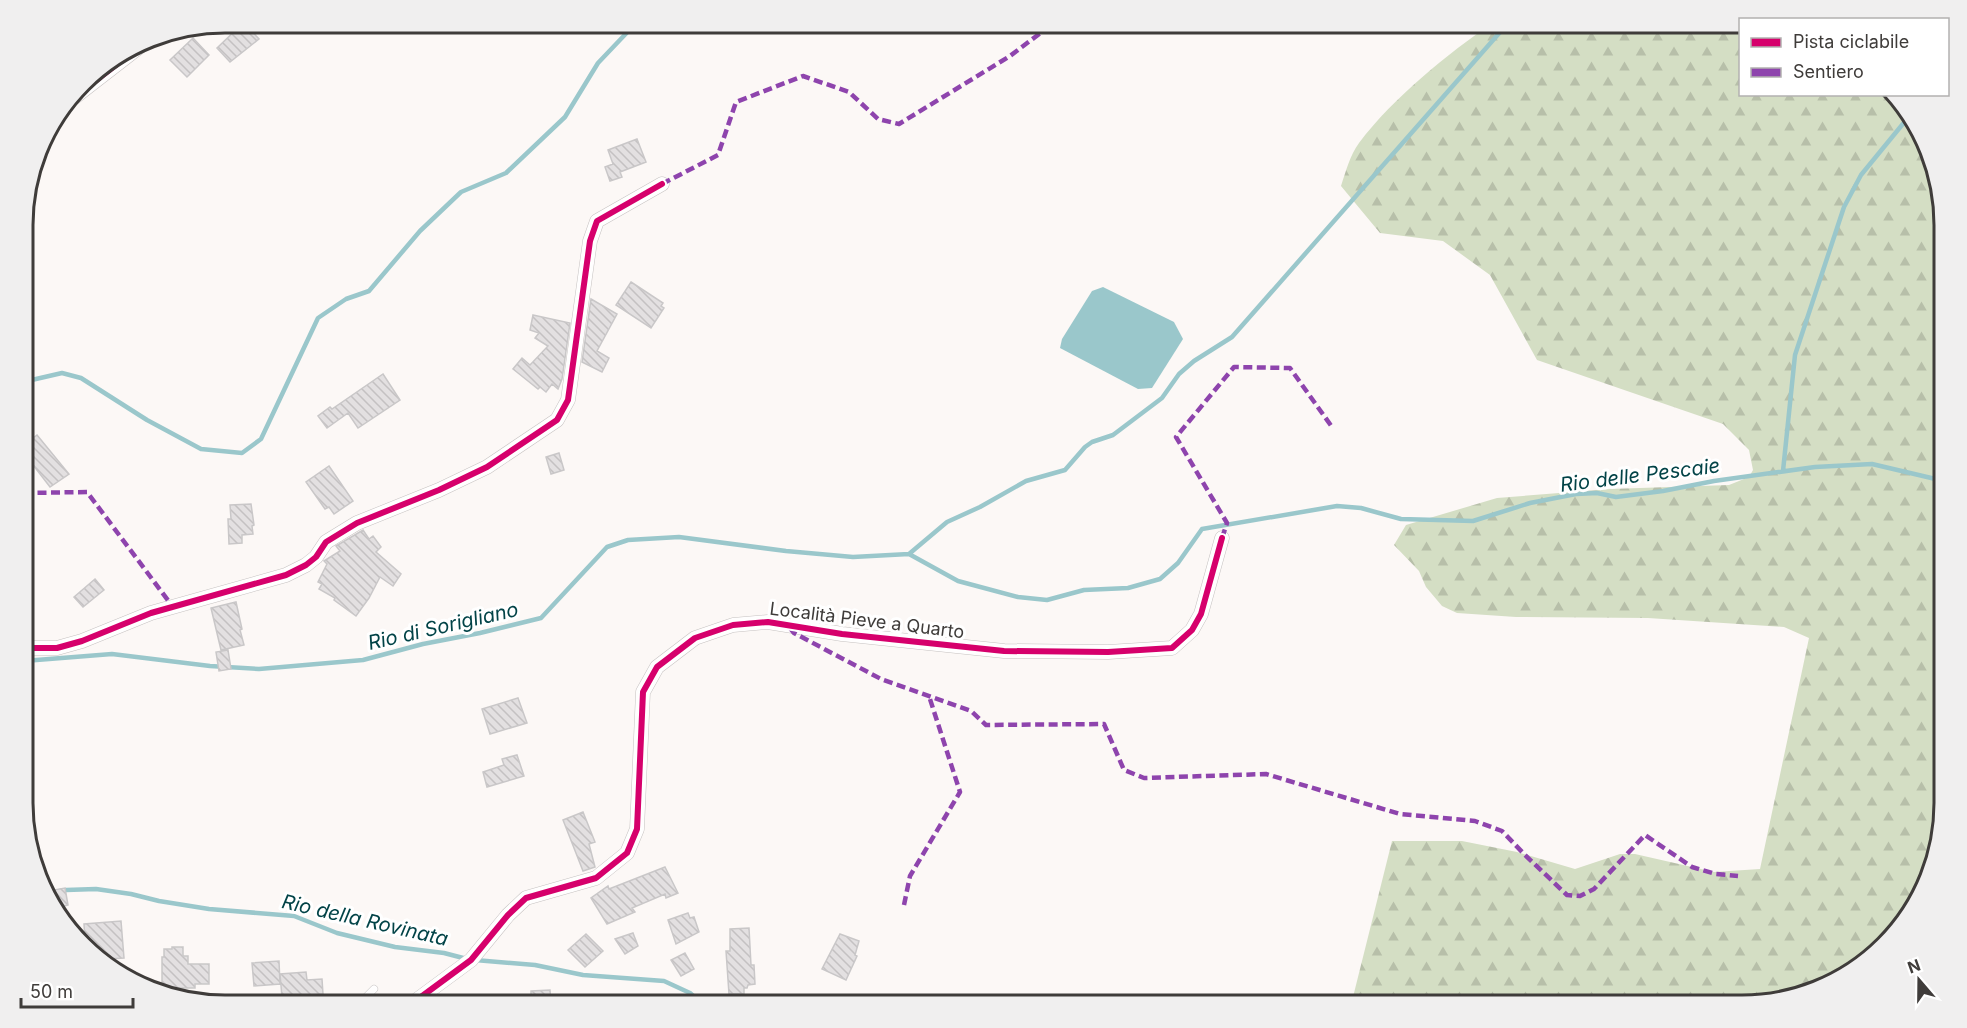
<svg xmlns="http://www.w3.org/2000/svg" width="1967" height="1028" font-family="Inter,sans-serif">
<style>
.forest{fill:url(#forest-firs)}
.water{fill:#9ac7cb}
.lines{fill:none;stroke-linecap:round;stroke-linejoin:round}
.stream{stroke:#9ac7cb;stroke-width:4.5}
.building{fill:url(#building-back-hatch);stroke:#c9c7c8;stroke-width:1.5}
.service-casing{stroke:#c6c2c1;stroke-width:8}
.minor-casing{stroke:#c6c2c1;stroke-width:15}
.service{stroke:#fffefe;stroke-width:7}
.minor{stroke:#fffefe;stroke-width:14}
.quiet{stroke:#8e44ad;stroke-width:4.5;stroke-dasharray:9 4.5;stroke-linecap:butt}
.cycleway-casing{stroke:#fff;stroke-width:10}
.cycleway{stroke:#d6006c;stroke-width:6}
.labels{text-anchor:middle;dominant-baseline:central;stroke-width:6;stroke-linejoin:round;paint-order:stroke}
.street-label{font-size:18px;fill:#3f3c3a;stroke:#fff}
.water-label{font-size:20px;font-style:italic;fill:#024347;stroke:#fff}
.rim{fill:none;stroke:#3f3c3a;stroke-width:3}
</style>
<defs>
<pattern id="forest-firs" width="22" height="20" patternUnits="userSpaceOnUse" patternTransform="scale(1.5)"><rect width="22" height="20" fill="#d4dec4"/><path d="M5 1l3.5 6h-7zM16 11l3.5 6h-7z" fill="#b7bfa9"/></pattern>
<pattern id="building-back-hatch" width="6" height="6" patternUnits="userSpaceOnUse" patternTransform="scale(1.5)"><rect width="6" height="6" fill="#e3e0e1"/><path d="M-1 5l2 2M0 0l6 6M5-1l2 2" fill="none" stroke="#c4c1c2"/></pattern>
</defs>
<rect width="100%" height="100%" fill="#fcf8f6"/>
<path class="forest" d="M1494,22L1740,23V94L1890,95L1910,112L1943,199L1944,803L1923,893L1854,971L1755,1005H1351L1392,841H1462L1517,852L1575,869L1620,854H1635L1714,872L1760,869L1809,638L1784,627L1648,618L1516,617L1457,613L1442,606L1426,587L1419,571L1394,545L1406,525L1497,498L1610,489L1729,485L1749,477L1753,470L1749,450L1723,424L1537,360L1490,275L1443,241L1380,233L1341,186C1346,171 1350,155 1359,143C1393,98 1447,54 1494,22Z
M1110,998L1181,1005H1093Z"/>
<path class="water" d="M1103,287L1174,322L1183,339L1152,388L1138,389L1060,348L1062,339L1092,291Z"/>
<g class="lines">
<path class="stream" d="M23,382L62,373L81,378L147,420L201,449L242,453L261,439L318,318L346,299L369,291L420,231L461,192L506,173L565,117L598,63L637,22
M1783,471L1795,355L1844,207L1861,175L1911,114
M909,554L958,581L1018,597L1047,600L1084,590L1128,588L1160,579L1178,563L1202,529L1337,506L1361,508L1401,519L1473,521L1530,503L1576,494L1597,493L1616,497L1663,491L1714,481L1815,467L1872,464L1944,481
M909,554L947,522L980,507L1026,481L1065,470L1085,447L1092,442L1113,435L1162,398L1179,374L1194,361L1232,337L1509,22
M24,661L112,654L210,666L259,669L363,660L423,644L480,633L541,618L607,547L628,540L679,537L786,551L853,557L909,554
M48,893L66,890L96,889L131,894L159,901L209,909L294,916L337,933L395,947L444,953L467,959
M475,960L535,965L583,975L664,981L690,993L703,1005"/>
</g>
<path class="building" d="M247,26L259,39L230,62L217,48L239,27L242,31Z
M193,38L209,55L187,77L170,60Z
M637,139L646,162L620,172L622,177L610,181L605,167L613,164L608,150Z
M631,282L663,303L661,306L664,308L651,328L616,305Z
M591,299L617,314L597,351L609,358L602,372L582,362Z
M533,315L570,323L562,379L558,389L552,384L546,392L540,387L538,389L513,369L522,358L530,365L548,346L535,338L539,333L530,330Z
M383,374L400,400L358,428L348,413L327,428L318,416L330,407L332,409Z
M37,435L69,474L50,487L23,452V446Z
M559,453L564,470L551,474L546,457Z
M329,466L353,501L334,514L329,507L325,509L306,482Z
M251,504L254,525L252,526L253,534L242,535V543L229,544L228,519H231L230,505Z
M363,530L369,539L373,536L381,547L376,552L401,574L393,586L380,577L369,598L356,616L334,600L335,598L319,589L322,584L318,582L327,564L324,561L340,551L336,546Z
M95,579L104,590L83,607L74,597Z
M236,602L242,629L240,630L244,645L221,650L211,608Z
M228,650L231,669L219,671L216,652Z
M518,698L527,723L490,734L482,709Z
M517,755L524,776L487,787L483,772L504,765L502,759Z
M583,812L595,842L589,844L595,867L583,871L563,820Z
M665,867L678,893L666,898L665,894L632,908L635,912L607,924L591,898L608,886L609,889Z
M65,888L68,905L54,909L48,891Z
M688,913L690,918L694,917L699,932L676,944L668,920Z
M121,921L124,958L107,959L85,940L84,924Z
M749,928L751,965H754L755,984L748,985L747,988H744V994H729L726,951H730V929Z
M633,933L638,946L625,954L615,939Z
M586,934L603,951L585,967L568,950Z
M840,934L859,941L855,955L857,956L846,980L822,969Z
M172,947H183V956H188V964H209V984H195V988H162V957H164V949H172Z
M685,953L694,969L681,976L671,960Z
M279,961L280,984L254,986L252,963Z
M306,972L307,980L322,979L323,994L282,997L280,974Z
M550,990L551,1004L531,1005V991Z"/>
<g class="lines">
<g class="service-casing">
<path id="service" d="M358,1005L374,989"/>
</g>
<g class="minor-casing">
<path id="minor" d="M72,99L143,44
M24,646L26,648H57L82,641L151,613L286,575L306,565L316,557L326,542L357,523L439,490L487,467L557,420L568,400L590,241L597,221L662,184
M410,1005L471,960L508,915L526,898L596,878L627,853L637,829L643,692L657,667L695,638L733,625L768,622L842,634L1004,651L1108,652L1172,648L1192,630L1201,614L1222,538"/>
</g>
<use href="#service" class="service"/>
<use href="#minor" class="minor"/>
<path class="quiet" d="M662,184L718,155L736,102L803,76L849,92L878,119L899,124L1010,56L1055,22
M24,493L87,492L173,607
M1222,538L1227,523L1176,437L1234,367L1290,368L1332,427
M790,628L794,633L881,679L971,711L986,725L1104,724L1124,770L1144,778L1266,774L1400,814L1475,821L1502,831L1525,855L1567,895L1580,896L1594,889L1645,835L1692,867L1716,874L1738,876
M904,905L910,876L960,792L929,696"/>
<g class="cycleway-casing">
<path id="cycleway" d="M72,99L143,44
M24,646L26,648H57L82,641L151,613L286,575L306,565L316,557L326,542L357,523L439,490L487,467L557,420L568,400L590,241L597,221L662,184
M410,1005L471,960L508,915L526,898L596,878L627,853L637,829L643,692L657,667L695,638L733,625L768,622L842,634L1004,651L1108,652L1172,648L1192,630L1201,614L1222,538"/>
</g>
<use href="#cycleway" class="cycleway"/>
</g>
<g class="labels">
<g class="street-label">
<text transform="translate(867 620) rotate(7)">Località Pieve a Quarto</text>
</g>
<g class="water-label">
<text transform="translate(1640 475) rotate(-7)">Rio delle Pescaie</text>
<text transform="translate(443 626) rotate(-13)">Rio di Sorigliano</text>
<text transform="translate(365 920) rotate(13)">Rio della Rovinata</text>
</g>
</g>
<path d="M0 0H1967V1028H0ZM225 33H1742A192 192 0 0 1 1934 225V803A192 192 0 0 1 1742 995H225A192 192 0 0 1 33 803V225A192 192 0 0 1 225 33Z" fill="#f0efef" fill-rule="evenodd"/>
<path class="rim" d="M225 33H1742A192 192 0 0 1 1934 225V803A192 192 0 0 1 1742 995H225A192 192 0 0 1 33 803V225A192 192 0 0 1 225 33Z"/>
<rect x="1739" y="18" width="210" height="78" fill="#ffffff" stroke="#b2b1b0" stroke-width="1.5"/>
<rect x="1751" y="38" width="30" height="9" fill="#d6006c" stroke="#b2b1b0" stroke-width="1.5"/>
<text x="1793" y="48" font-size="18" fill="#3f3c3a">Pista ciclabile</text>
<rect x="1751" y="68" width="30" height="9" fill="#8e44ad" stroke="#b2b1b0" stroke-width="1.5"/>
<text x="1793" y="78" font-size="18" fill="#3f3c3a">Sentiero</text>
<g transform="translate(1919 980) rotate(340)" stroke="#ffffff" stroke-width="4.5" paint-order="stroke">
<path d="M0-4.5L10 22L0 15L-10 22Z" fill="#3f3c3a"/>
<text y="-9" font-size="16" font-weight="bold" text-anchor="middle" fill="#3f3c3a">N</text>
</g>
<path d="M21 998v9h112v-9" fill="none" stroke="#3f3c3a" stroke-width="3"/>
<text x="30" y="998" font-size="18" fill="#3f3c3a" stroke="#ffffff" stroke-width="4.5" paint-order="stroke">50 m</text>
</svg>
